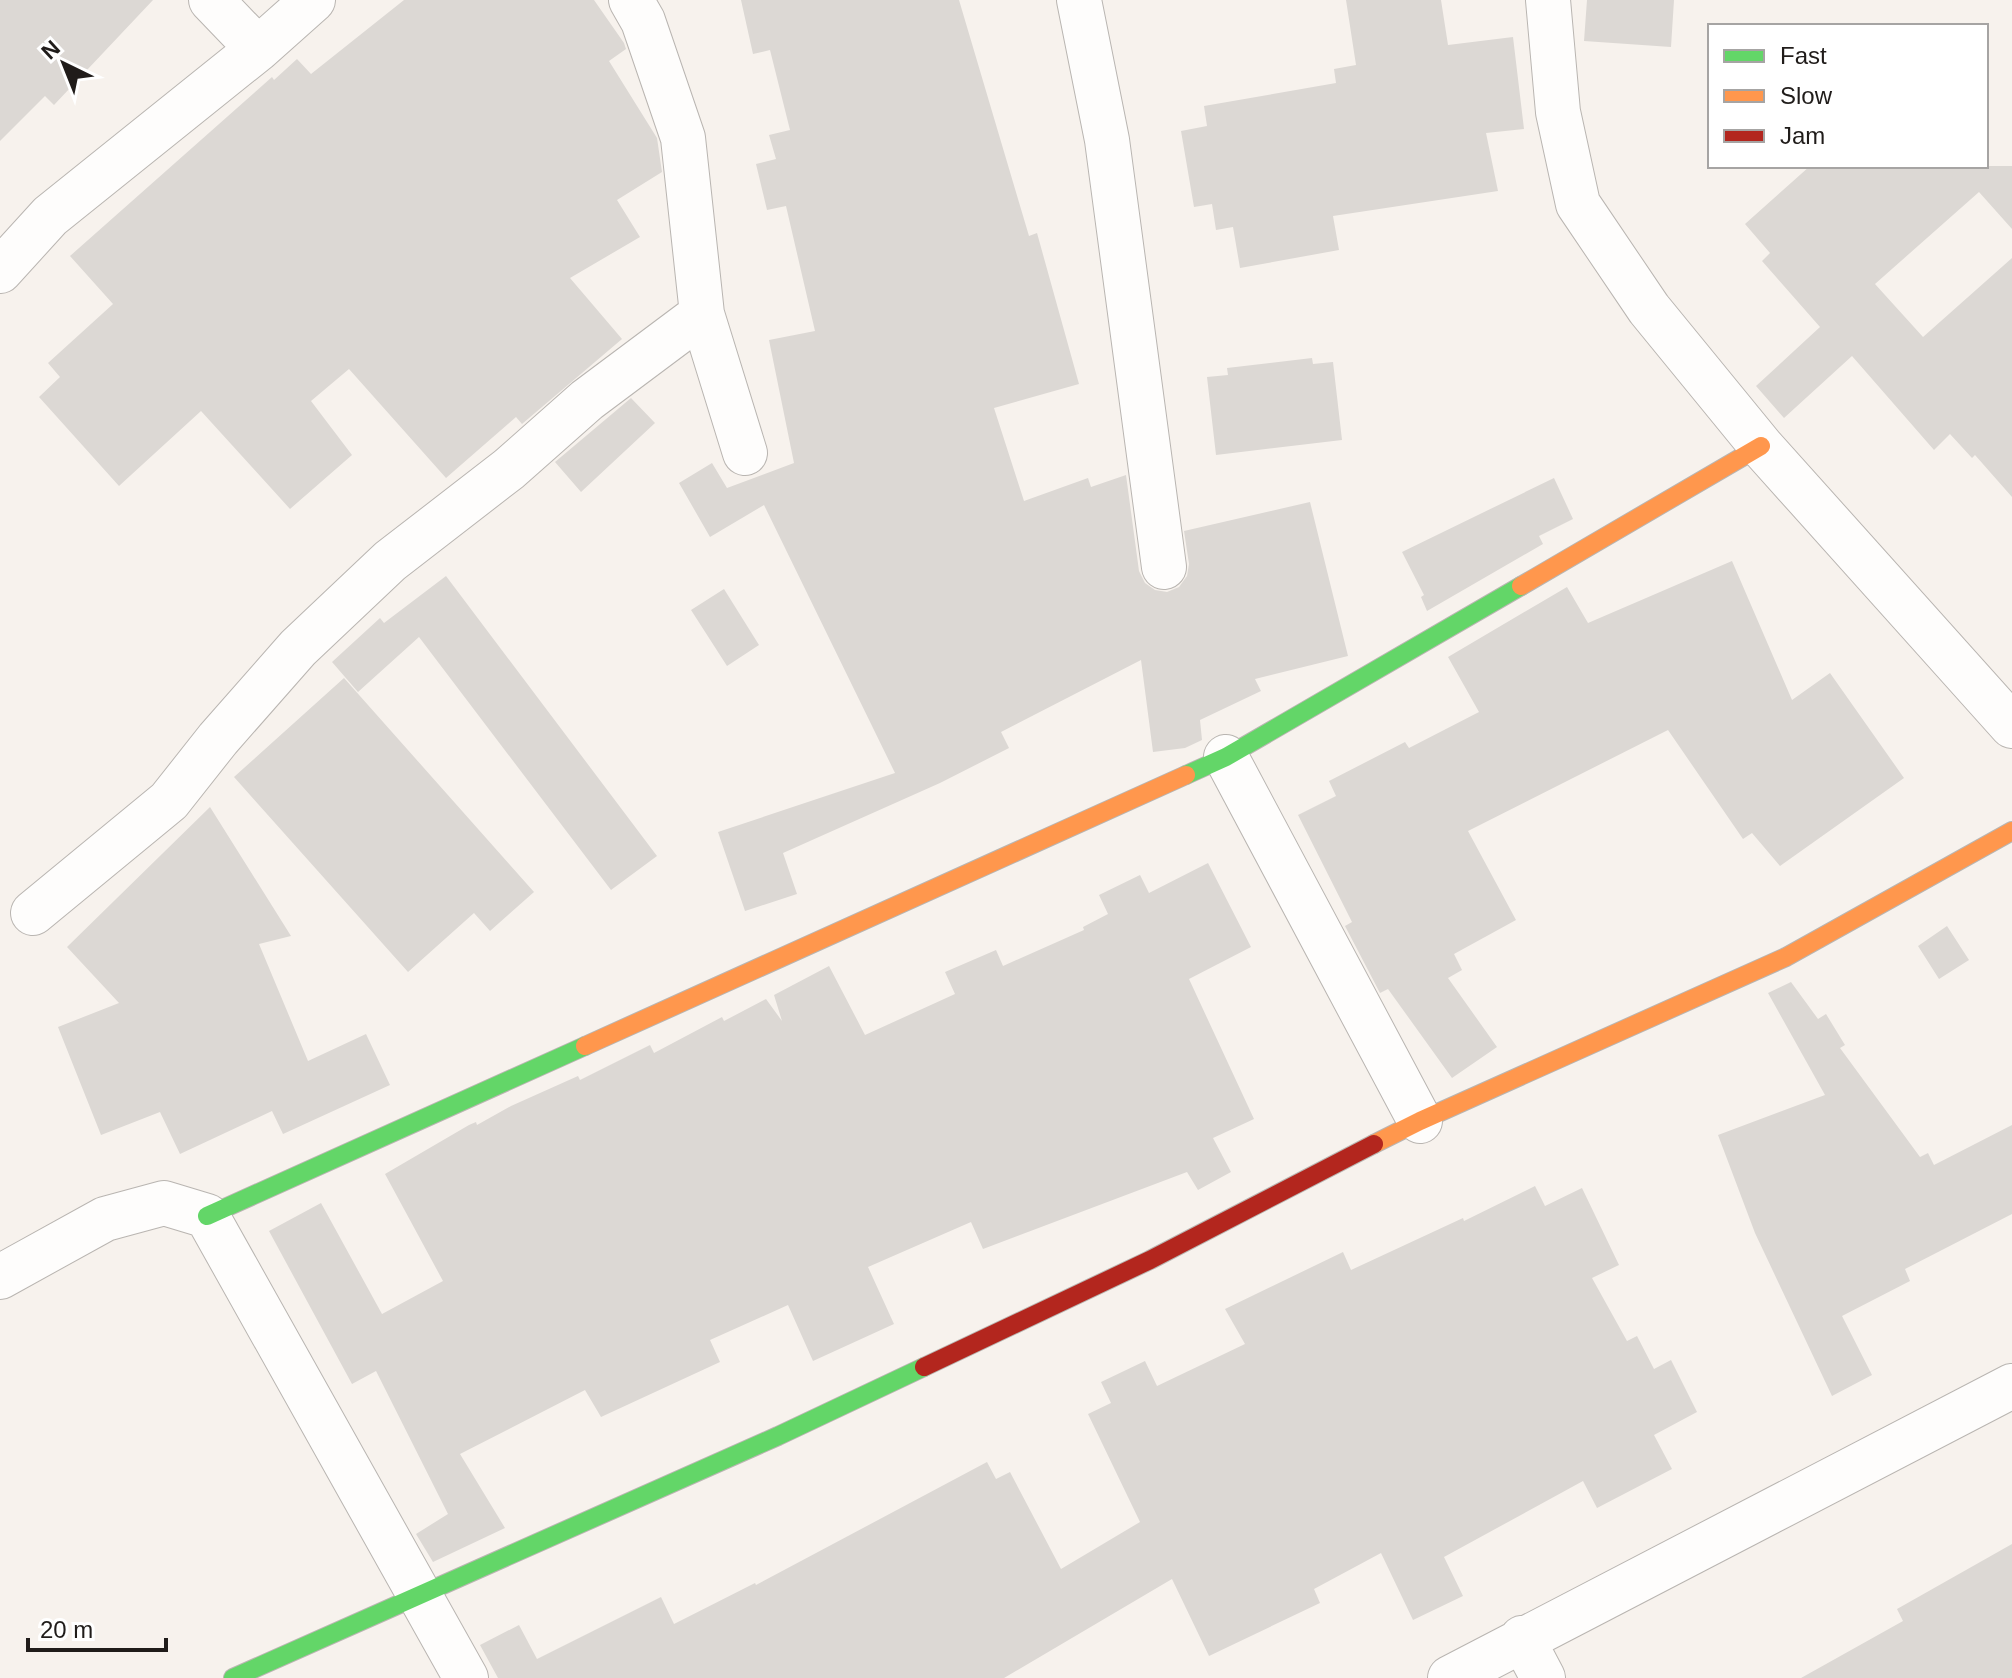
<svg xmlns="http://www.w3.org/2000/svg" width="2012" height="1678" font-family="Arial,sans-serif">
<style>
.building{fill:#dcd8d4}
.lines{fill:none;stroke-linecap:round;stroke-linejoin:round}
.street-casing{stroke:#b9b5b1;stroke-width:46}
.fast-casing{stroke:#b9b5b1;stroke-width:20}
.slow-casing{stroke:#b9b5b1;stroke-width:20}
.jam-casing{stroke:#b9b5b1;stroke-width:20}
.street{stroke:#fefdfc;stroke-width:44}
.fast{stroke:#63d668;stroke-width:18}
.slow{stroke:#ff974d;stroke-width:18}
.jam{stroke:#b3261e;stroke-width:18}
</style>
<rect width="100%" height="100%" fill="#f7f2ed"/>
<path class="building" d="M0,0H153L54,105L45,96L0,141Z
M404,0H594L624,43L626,49L609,61L657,138L662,172L617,200L640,237L570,278L622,339L522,424L516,417L446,478L349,369L311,401L352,455L290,509L201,411L119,486L39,397L60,377L48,363L113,304L70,256L272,77L274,80L297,59L311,74Z
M741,0H959L1029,236L1037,233L1079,384L994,408L1024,501L1088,478L1091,487L1126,475L1139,571L1145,583L1155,590L1167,592L1179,587L1187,576L1189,564L1184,531L1310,502L1348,656L1255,679L1261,691L1200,720L1202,740L1185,748L1153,752L1141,660L1001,732L1009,748L940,783L783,853L797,894L745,911L718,832L895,773L764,505L710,537L679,483L712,463L727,488L794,463L769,340L815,331L786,206L767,210L756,164L776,159L769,135L790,130L770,50L753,54Z
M1346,0H1441L1448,45L1513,37L1524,129L1486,133L1498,191L1333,216L1339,250L1240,268L1233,227L1216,230L1212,204L1194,207L1181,131L1207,126L1204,106L1336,83L1334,69L1356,65Z
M1587,0H1674L1671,47L1584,41Z
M1810,166H2012V229L1979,192L1875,284L1923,337L2012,258V497L1975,455L1972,458L1950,434L1934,450L1852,356L1784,418L1756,386L1820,327L1762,261L1770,253L1745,224Z
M1312,358L1313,364L1333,362L1342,440L1216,455L1207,377L1228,375L1227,368Z
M631,398L655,423L581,492L555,462Z
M1554,478L1573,519L1539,536L1543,544L1427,611L1421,597L1424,595L1402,552Z
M1732,561L1792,700L1830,673L1904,778L1780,866L1752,833L1743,839L1668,730L1468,831L1516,920L1454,954L1462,970L1448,978L1497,1047L1452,1078L1388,989L1380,993L1345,926L1352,922L1298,815L1336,796L1329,781L1405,742L1409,748L1479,712L1448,657L1567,587L1588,623Z
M446,576L657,856L611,890L419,637L358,692L332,662L380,618L384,623Z
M724,589L759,645L727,666L691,610Z
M344,678L534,892L490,931L474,913L408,972L234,777Z
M210,807L291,936L259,944L308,1061L366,1034L390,1085L283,1134L272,1111L180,1154L160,1112L101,1135L58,1027L119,1003L67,947Z
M1208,863L1251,947L1189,979L1254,1119L1213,1138L1231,1172L1198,1190L1187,1172L983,1249L971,1222L868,1267L894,1324L813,1361L788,1305L710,1340L720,1362L601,1417L585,1390L460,1454L505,1528L433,1562L416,1534L448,1514L376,1371L352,1384L269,1231L321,1203L382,1314L443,1281L385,1174L469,1125L476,1122L477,1125L511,1106L578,1076L580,1080L650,1045L654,1053L722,1017L724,1021L766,999L782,1021L774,995L829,966L865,1035L955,994L945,972L996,950L1003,966L1084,930L1083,927L1108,914L1099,895L1140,875L1149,893Z
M1947,926L1969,960L1939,979L1918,946Z
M1791,982L1818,1019L1826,1014L1845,1045L1840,1048L1920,1157L1928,1153L1934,1165L2012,1125V1214L1905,1269L1910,1281L1842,1316L1872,1375L1832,1396L1755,1233L1718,1135L1825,1095L1768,993Z
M1535,1186L1545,1206L1582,1188L1619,1265L1592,1278L1627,1341L1637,1336L1654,1369L1671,1360L1697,1412L1654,1435L1672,1469L1597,1508L1583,1481L1444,1557L1463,1596L1413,1620L1381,1553L1314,1589L1320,1603L1209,1656L1172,1579L1004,1678H498L480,1645L519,1625L537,1659L661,1597L674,1624L755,1583L756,1585L987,1462L996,1479L1010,1472L1061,1569L1140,1522L1088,1414L1111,1403L1101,1382L1145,1361L1157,1386L1245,1344L1225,1309L1343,1252L1351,1270L1463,1218L1464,1221Z
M2012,1544V1678H1801L1903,1621L1897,1609Z"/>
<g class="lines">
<g class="street-casing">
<path id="street" d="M211,0L258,49
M631,0L643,21L683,138L702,314L745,453
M1079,0L1107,140L1164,567
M1548,0L1558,112L1578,204L1649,309L1761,446L2012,726
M0,271L50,216L258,49L313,0
M1226,757L1420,1121
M33,913L169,801L218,739L298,648L390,561L509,469L587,400L702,314
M0,1277L105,1219L164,1203L207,1216L466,1678
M1522,1638L1543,1678
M1450,1678L2012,1386"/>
</g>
<g class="fast-casing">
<path id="fast" d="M1186,775L1226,757L1521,586
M207,1216L585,1046
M233,1678L778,1436L924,1367"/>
</g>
<g class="slow-casing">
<path id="slow" d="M1521,586L1761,446
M585,1046L1186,775
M1374,1144L1420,1121L1786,957L2012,831"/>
</g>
<g class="jam-casing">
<path id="jam" d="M924,1367L1150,1260L1374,1144"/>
</g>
<use href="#street" class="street"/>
<use href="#fast" class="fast"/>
<use href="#slow" class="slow"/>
<use href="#jam" class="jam"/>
</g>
<rect x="1708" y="24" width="280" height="144" fill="#ffffff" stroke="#a6a4a3" stroke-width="2"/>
<rect x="1724" y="50" width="40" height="12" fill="#63d668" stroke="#a6a4a3" stroke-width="2"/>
<text x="1780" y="64" font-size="24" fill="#201c1a">Fast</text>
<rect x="1724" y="90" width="40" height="12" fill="#ff974d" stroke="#a6a4a3" stroke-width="2"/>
<text x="1780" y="104" font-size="24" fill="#201c1a">Slow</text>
<rect x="1724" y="130" width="40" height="12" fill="#b3261e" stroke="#a6a4a3" stroke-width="2"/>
<text x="1780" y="144" font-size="24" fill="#201c1a">Jam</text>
<g transform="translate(64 64) rotate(317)" stroke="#ffffff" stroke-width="6" paint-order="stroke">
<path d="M0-6L14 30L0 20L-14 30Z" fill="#201c1a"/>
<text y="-12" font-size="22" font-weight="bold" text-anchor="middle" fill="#201c1a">N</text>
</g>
<path d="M28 1638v12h138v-12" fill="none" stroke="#201c1a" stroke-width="4"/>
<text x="40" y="1638" font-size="24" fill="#201c1a" stroke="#ffffff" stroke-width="6" paint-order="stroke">20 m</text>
</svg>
